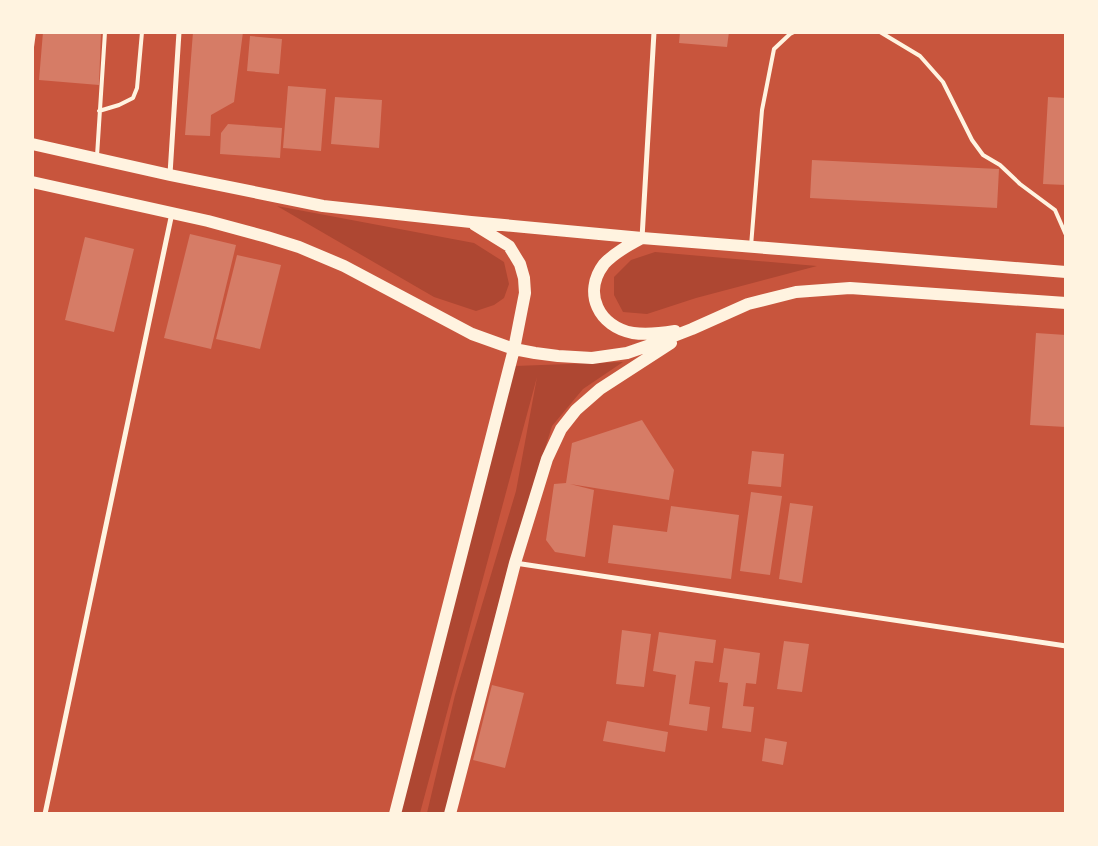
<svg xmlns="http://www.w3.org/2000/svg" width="1098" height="846" font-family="'Sofia Sans Condensed',sans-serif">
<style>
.green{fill:#ae4732}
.building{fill:#d67c66}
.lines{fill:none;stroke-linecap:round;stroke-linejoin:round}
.service{stroke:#fff3e0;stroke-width:4}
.minor{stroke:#fff3e0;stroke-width:5}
.primary{stroke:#fff3e0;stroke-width:12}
</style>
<rect width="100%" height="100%" fill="#c8553d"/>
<path class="green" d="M277,206L474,243L504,262L509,284L504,298L494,305L476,311L434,297Z
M655,252L817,266L696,298L647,314L623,312L614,295V277L631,260Z
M623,362L583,389L552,426L509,563L445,813H427L455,695L516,491L537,377L420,813L396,814L515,366Z"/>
<path class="building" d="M43,32H101L99,85L39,80Z
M193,32H243L234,102L211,115L210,136L185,135Z
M680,32H729L727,47L679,43Z
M250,36L282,39L279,74L247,71Z
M288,86L326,89L321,151L283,148Z
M335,97L382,100L379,148L331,144Z
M1048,97L1066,98V185L1043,184Z
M228,124L282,128L280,158L220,154L221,133Z
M812,160L999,169L997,208L810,198Z
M190,234L236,245L211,349L164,338Z
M85,237L134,249L114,332L65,320Z
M237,255L281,265L260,349L216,339Z
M1036,333L1066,335V427L1030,425Z
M642,420L674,470L669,500L570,484L594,490L585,557L555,552L546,540L554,484L566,483L572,443Z
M752,451L784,454L781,487L748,484Z
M751,492L782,496L770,575L740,571Z
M790,503L813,506L802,583L779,579Z
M671,506L739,515L731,579L608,563L613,525L667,532Z
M622,630L651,634L644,687L616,684Z
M659,632L716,640L713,663L695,661L689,704L710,707L707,731L669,725L676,675L653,671Z
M784,641L809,644L802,692L777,689Z
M724,648L760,653L756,684L746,683L743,706L754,707L751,732L722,728L728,683L719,682Z
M492,685L524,693L505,768L473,760Z
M607,721L668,732L665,752L603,741Z
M765,738L787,742L783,765L762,761Z"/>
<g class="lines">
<path class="service" d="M880,32L920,56L943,82L972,140L983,155L1000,165L1020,184L1055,210L1066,235
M32,47L34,32
M99,111L119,105L133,98L137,88L142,32
M97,156L105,32
M751,246L762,110L774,49L790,34L794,32"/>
<path class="minor" d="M170,174L179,32
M642,238L654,32
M515,563L1066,646
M45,814L172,213"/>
<path class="primary" d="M32,144L170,175L323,206L471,222L642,238L1066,272
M32,182L208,221L267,237L299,247L344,266L472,334L514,349L535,353L558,356L592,358L627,353L656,343L692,329L748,304L796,292L850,288L1066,303
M642,238C629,245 614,253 604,264C582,293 599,327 633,333C646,335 663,333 675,331
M395,814L514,349L525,293L524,278L520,264L509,246L475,225
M450,814L515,563L547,459L561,429L576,410L600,389L671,343"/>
</g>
<rect width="1098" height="846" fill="none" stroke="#fff3e0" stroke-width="68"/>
</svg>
